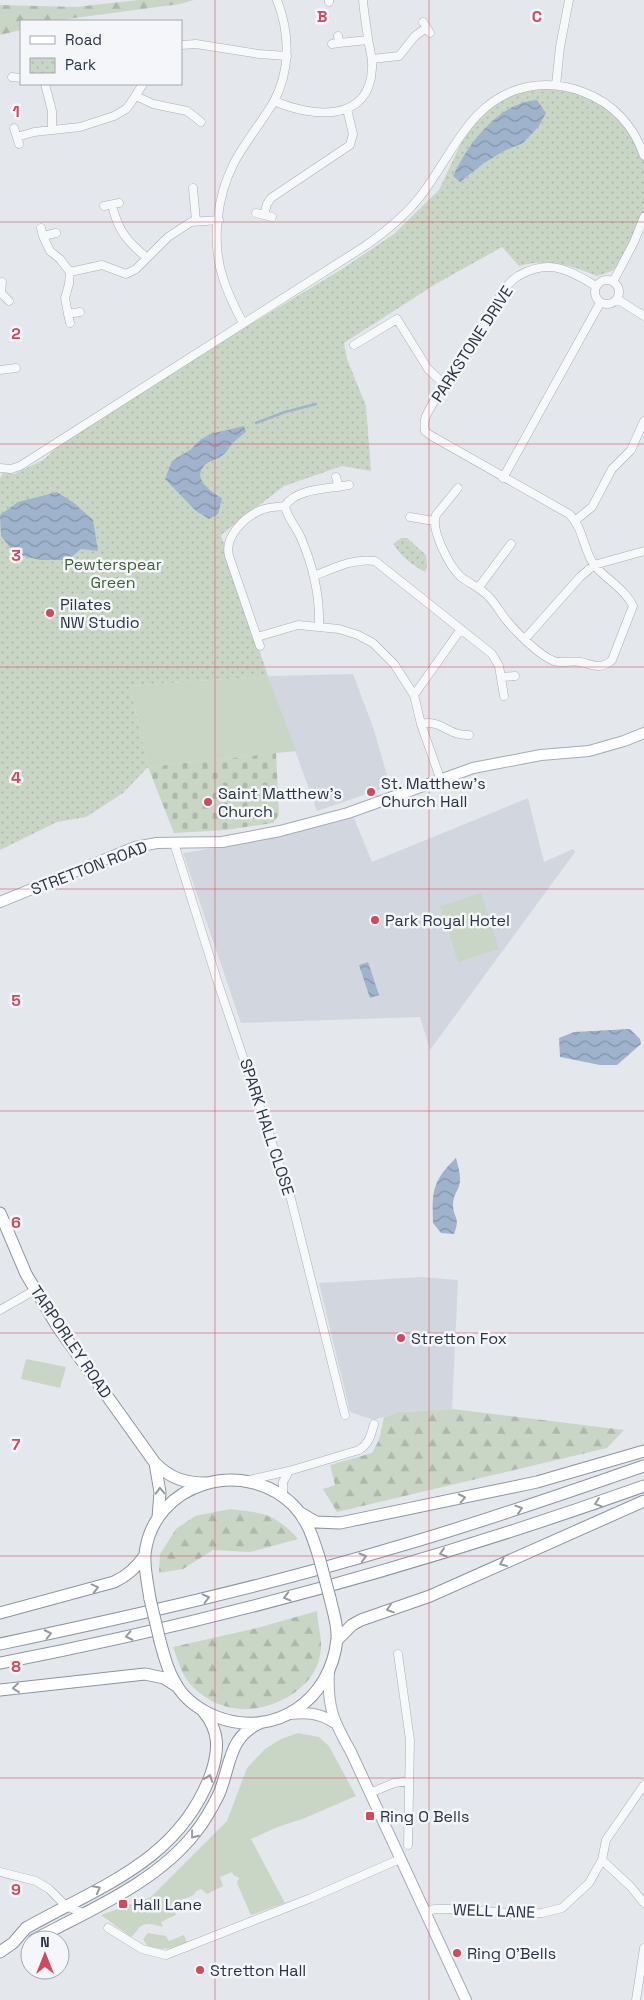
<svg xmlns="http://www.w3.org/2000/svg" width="644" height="2000" font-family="'Space Grotesk',sans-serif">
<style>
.built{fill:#d2d6de}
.green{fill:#c9d6c5}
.forest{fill:url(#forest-firs)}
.cemetery{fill:url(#cemetery-stones)}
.park{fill:url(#park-dots)}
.water{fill:url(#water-waves)}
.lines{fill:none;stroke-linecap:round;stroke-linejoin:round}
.stream{stroke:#9fb4cc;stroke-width:2.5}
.minor-casing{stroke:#a9aeb7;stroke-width:9}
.major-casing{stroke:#a3abb8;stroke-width:12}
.highway-casing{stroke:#8b94a3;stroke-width:13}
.minor{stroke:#f7f8fa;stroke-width:8}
.major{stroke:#fff;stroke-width:10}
.highway{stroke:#fff;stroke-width:11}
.highway-bridge-casing{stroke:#8b94a3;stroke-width:13;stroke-linecap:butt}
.highway-bridge{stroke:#fff;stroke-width:11}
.oneway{stroke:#959aa2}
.grid{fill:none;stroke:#d1495b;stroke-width:1;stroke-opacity:0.55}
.poi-dot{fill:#d1495b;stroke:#f4f6f9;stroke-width:2}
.labels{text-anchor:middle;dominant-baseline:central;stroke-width:5;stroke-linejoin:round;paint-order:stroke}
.street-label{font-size:16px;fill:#2b3445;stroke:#f4f6f9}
.park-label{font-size:16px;fill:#3f6138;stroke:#f4f6f9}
.poi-label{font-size:16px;fill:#2b3445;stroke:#f4f6f9;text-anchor:start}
.grid-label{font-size:16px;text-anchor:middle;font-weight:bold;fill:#d1495b;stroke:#f4f6f9;stroke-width:5;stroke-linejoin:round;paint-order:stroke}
</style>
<defs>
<pattern id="forest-firs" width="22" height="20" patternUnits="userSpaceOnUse" patternTransform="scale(1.25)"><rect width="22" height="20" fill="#c9d6c5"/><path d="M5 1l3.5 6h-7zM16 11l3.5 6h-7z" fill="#adb8ab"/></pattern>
<pattern id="cemetery-stones" width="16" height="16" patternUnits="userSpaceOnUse" patternTransform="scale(1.25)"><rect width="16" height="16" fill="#c9d6c5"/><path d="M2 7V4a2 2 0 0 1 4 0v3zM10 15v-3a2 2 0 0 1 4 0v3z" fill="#adb8ab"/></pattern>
<pattern id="park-dots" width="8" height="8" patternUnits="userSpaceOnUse" patternTransform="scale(1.25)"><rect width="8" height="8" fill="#c9d6c5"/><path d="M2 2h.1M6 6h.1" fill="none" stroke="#adb8ab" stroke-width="1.8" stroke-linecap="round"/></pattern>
<pattern id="water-waves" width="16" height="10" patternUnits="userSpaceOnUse" patternTransform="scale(1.25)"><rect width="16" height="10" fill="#9fb4cc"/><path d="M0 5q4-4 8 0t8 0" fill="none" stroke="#8293a7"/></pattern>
</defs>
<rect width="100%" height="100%" fill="#e4e7ec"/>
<path class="built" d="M353,674L374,730L390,786L317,811L268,676Z
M528,798L544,862L573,849L575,852L430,1050L420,1017L241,1023L183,853L258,841L354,818L372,862Z
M421,1277L458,1280L452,1409L398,1412L374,1420L350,1412L319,1283Z"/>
<path class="green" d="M268,676L296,751L148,767L130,686Z
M481,893L499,949L458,962L440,906Z
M26,1359L66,1367L60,1388L21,1379Z
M298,1733L319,1737L329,1746L356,1796L305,1818L275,1828L251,1839L285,1903L251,1915L237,1883L239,1878L233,1875L232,1872L220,1877L223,1886L207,1894L201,1889L195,1892L194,1895L171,1904L176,1915L161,1922L163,1927C154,1925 146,1921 139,1928C136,1931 135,1934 131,1937L101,1915L151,1897L227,1821L247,1768L265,1749L281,1739Z
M148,1933L166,1936L169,1941L184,1935L187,1943C173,1949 163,1950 148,1947L143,1939Z"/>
<path class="forest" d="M138,0H194L180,4L52,21H21V30L0,35V5L76,7Z
M452,1409L624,1430L607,1448L337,1512L323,1489L335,1485L330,1465L372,1453L379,1440L384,1417L398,1412Z
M230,1509C263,1513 275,1513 298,1539L250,1552L213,1550L183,1569L159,1573L160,1554L176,1529L195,1516Z
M317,1611C318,1631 325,1642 318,1663C313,1677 303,1687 291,1695C259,1715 221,1715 193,1687C182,1677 178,1660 173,1647L257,1628Z"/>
<path class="cemetery" d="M276,753L279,815L273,823L226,830L174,833L148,767Z"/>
<path class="park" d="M556,85L614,108L644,149V217L628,255L612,271L597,276C569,265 549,258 519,266L502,247L434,285L344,343L347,359L366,406L371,471L342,466L284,486L221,535L268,676L130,686L148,767L123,793L86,817L57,822L0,850V478L4,471L14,474L43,460L79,428L342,269L394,234L439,190L462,141L476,117L498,100L530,87Z
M401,538H407L426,555L427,567L425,572C412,565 401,556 393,544Z"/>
<path class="water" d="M537,100L546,113L539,126L523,143L504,151L484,163L460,182L453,176C469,143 498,103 537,100Z
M244,426L246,432C241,436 235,440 231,445C229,448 227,452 224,454C219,459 209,460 204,466C192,479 212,493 222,498L218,514L209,519L196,511L165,479L172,461L190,450L200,440L210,434Z
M57,492L74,503L93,520L98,551L81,549L68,560H40L15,554L1,536L0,515L18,502Z
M368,962L379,995L370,998L359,965Z
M630,1029L640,1039L641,1044L617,1065H600L560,1057L559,1038L574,1032Z
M456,1158C458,1167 462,1176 459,1186C457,1193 454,1193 453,1204C453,1219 461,1216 454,1234L441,1233L433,1223C432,1192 432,1181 456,1158Z"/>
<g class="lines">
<path class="stream" d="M256,423L285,412L316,404"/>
<g class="minor-casing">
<path id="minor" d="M329,2V0
M423,22L430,33
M339,43L368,40
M332,44L339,43L338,36
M181,45L196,44L259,54L287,56
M372,59L399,56L415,36L426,28
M12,77L21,78
M45,84L52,111V130
M556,85L560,47L569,0
M136,96L153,104L187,111L201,122
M274,101C311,117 370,124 372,68C373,58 369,48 368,38C366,25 364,13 363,0
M14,128L19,144
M17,137L34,132L80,127L114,116L126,109L130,104L143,84
M193,188L196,221
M112,205C118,231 127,241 147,258L168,237L191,222L219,220
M104,206L119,203
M256,213L272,217
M264,215L267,204L271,198L350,145L353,134L347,109
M41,228L43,236L56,233
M43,236L50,251L60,259L70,272L69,284L65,298L68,314
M70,272L102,265L126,274L136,269L147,258
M595 292a12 12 0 1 1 24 0a12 12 0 1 1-24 0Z
M2,282L1,293L9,301
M613,282L634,242L644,217
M617,299L644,316
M70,323L68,314L80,312
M243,323C235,308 228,294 223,278C211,242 217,196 234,163C245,142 261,123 273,103C291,71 290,33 277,0
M354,345L397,319L428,369L445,385
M0,370L16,368
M0,468L11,469L20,466L365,246C385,232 404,217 419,198C452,157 469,99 527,87C547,83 565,85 583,92C613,103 634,126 644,156
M336,477L339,487
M503,478L600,303
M458,488L436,515C430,530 450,567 461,577C470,584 481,588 489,597C496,604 501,614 507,621C517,633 540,656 554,661C562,664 572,660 581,662C593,665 601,670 612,660L633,606C625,589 607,580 595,566C583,551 584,528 569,514L430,435L425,431C424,425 424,421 426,416C439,388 461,365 477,340C488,321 500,287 518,276C550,258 568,270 596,286
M285,506C287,518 296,526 301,538C313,566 320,595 319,626
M285,506C296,488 330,489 349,485
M410,517L434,521
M576,520L592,507L612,469L631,450L644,421
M314,576C334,568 353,558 375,561L492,654L499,666L504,696
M479,587L511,544
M257,637L298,625L339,629L358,635L373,643L394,664L414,695L421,724L440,778
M525,639L580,577L594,565L644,551
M260,646L229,556C224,537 244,517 261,510C268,507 277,507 285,506
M502,677L515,676
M414,695L461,629
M421,724C441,719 448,736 469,735
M174,843L217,980L291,1199L345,1415
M0,1310L35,1290
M249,1480L289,1471L359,1450C369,1444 371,1435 374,1424
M283,1497V1482L289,1471
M398,1654L410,1740L408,1845
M370,1793L394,1783L409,1781
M602,1860L631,1887L644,1903
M0,1872L36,1881L49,1889L66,1906L83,1913
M425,1913L434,1909H454L526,1914L542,1913L562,1908L589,1883L602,1860L606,1840L644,1785
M108,1928L142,1949L166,1955L311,1898L400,1859
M636,2000L644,1948"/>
</g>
<g class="major-casing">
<path id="major" d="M0,902L135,847L157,843L222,842L280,831L348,813L473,768L541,755L589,751L624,741L644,733
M329,1672C327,1708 334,1722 351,1752L466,2000
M290,1714C307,1712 320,1713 335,1723"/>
</g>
<g class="highway-casing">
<path id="highway" d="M0,1213L26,1274L57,1326L155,1463C171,1479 185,1483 207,1483
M155,1463L160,1492L158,1518
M299,1512L316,1522L340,1523L537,1482L644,1451
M150,1599C148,1585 144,1569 145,1554C153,1482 245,1456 294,1506C308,1521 313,1538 319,1557
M0,1613L114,1582C127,1576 137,1567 145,1555
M337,1640L352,1625L361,1620L430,1596L644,1501
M160,1641C164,1656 168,1671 176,1684C184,1699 201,1711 217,1717C275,1739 331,1700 337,1639C338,1625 333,1612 330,1598
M0,1644C133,1616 266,1586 396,1547C480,1523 562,1494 644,1466
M0,1663C219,1621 434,1561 644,1486
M0,1690L145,1674L164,1678L175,1685
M34,1940C89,1910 156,1883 195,1833C205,1821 212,1808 219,1794C231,1765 228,1736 262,1722
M0,1952L13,1943L26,1928C100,1886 179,1861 211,1774C219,1750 220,1731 203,1711"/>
</g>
<use href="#minor" class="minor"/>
<use href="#major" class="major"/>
<use href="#highway" class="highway"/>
<g class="highway-bridge-casing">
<path id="highway-bridge" d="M319,1557L330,1598
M150,1599L160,1641"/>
</g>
<use href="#highway-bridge" class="highway-bridge"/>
</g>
<defs><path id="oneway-chevron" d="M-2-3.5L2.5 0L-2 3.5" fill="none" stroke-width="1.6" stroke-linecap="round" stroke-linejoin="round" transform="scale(1.25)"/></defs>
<g class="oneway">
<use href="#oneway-chevron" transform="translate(160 1491) rotate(-92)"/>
<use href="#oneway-chevron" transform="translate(462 1498) rotate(-12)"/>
<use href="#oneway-chevron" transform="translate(598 1503) rotate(161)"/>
<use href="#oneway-chevron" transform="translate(519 1509) rotate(-18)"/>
<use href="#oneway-chevron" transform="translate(443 1553) rotate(163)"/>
<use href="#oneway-chevron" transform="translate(363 1557) rotate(-16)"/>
<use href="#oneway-chevron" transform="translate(503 1563) rotate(157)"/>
<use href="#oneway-chevron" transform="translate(95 1588) rotate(-15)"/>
<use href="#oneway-chevron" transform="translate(287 1597) rotate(165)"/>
<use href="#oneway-chevron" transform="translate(206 1598) rotate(-14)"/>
<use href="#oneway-chevron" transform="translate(390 1609) rotate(161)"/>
<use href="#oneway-chevron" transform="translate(48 1634) rotate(-12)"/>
<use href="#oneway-chevron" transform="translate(129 1636) rotate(168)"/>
<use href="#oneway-chevron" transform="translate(16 1688) rotate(174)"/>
<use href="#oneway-chevron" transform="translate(209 1778) rotate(-70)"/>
<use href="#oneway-chevron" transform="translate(194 1835) rotate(128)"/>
<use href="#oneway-chevron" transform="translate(97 1889) rotate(-28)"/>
</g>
<path class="grid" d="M215,0V2000M429,0V2000M0,222H644M0,444H644M0,667H644M0,889H644M0,1111H644M0,1333H644M0,1556H644M0,1778H644"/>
<g class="poi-dot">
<circle cx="50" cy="613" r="5"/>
<circle cx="371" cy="792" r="5"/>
<circle cx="208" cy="802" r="5"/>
<circle cx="375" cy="920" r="5"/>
<circle cx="401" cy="1338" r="5"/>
<rect x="365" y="1811" width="10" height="10" rx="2.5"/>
<rect x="118" y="1899" width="10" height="10" rx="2.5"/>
<circle cx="457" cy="1953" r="5"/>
<circle cx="200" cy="1970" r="5"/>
</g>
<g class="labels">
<g class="street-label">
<text transform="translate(472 344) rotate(-57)">PARKSTONE DRIVE</text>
<text transform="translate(89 868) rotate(-21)">STRETTON ROAD</text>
<text transform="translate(267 1127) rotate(72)">SPARK HALL CLOSE</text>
<text transform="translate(71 1342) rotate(56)">TARPORLEY ROAD</text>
<text transform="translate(494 1911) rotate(2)">WELL LANE</text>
</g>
<g class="park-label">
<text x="113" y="564">Pewterspear<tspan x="113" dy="18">Green</tspan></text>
</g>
<g class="poi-label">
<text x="60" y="604">Pilates<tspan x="60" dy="18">NW Studio</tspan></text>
<text x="381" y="783">St. Matthew's<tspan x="381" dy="18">Church Hall</tspan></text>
<text x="218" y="793">Saint Matthew's<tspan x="218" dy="18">Church</tspan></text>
<text x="385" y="920">Park Royal Hotel</text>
<text x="411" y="1338">Stretton Fox</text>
<text x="380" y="1816">Ring O Bells</text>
<text x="133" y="1904">Hall Lane</text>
<text x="467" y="1953">Ring O'Bells</text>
<text x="210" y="1970">Stretton Hall</text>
</g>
</g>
<g class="grid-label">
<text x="322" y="22">B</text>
<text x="537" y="22">C</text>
<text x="16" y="117">1</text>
<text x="16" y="339">2</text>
<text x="16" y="561">3</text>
<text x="16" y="783">4</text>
<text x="16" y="1006">5</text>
<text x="16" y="1228">6</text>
<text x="16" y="1450">7</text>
<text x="16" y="1672">8</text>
<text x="16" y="1895">9</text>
</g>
<rect x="20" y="20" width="162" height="65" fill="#f4f6f9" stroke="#a4a8b1"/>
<rect x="30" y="36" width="25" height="8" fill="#ffffff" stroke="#a4a8b1"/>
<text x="65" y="45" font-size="15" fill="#2b3445">Road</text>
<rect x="30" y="58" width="25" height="15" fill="url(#park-dots)" stroke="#a4a8b1"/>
<text x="65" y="70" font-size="15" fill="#2b3445">Park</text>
<g transform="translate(45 1955)"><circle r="24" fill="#f4f6f9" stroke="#a4a8b1"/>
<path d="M0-4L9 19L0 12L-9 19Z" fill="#d1495b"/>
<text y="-8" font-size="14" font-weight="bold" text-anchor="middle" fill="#2b3445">N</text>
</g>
</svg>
